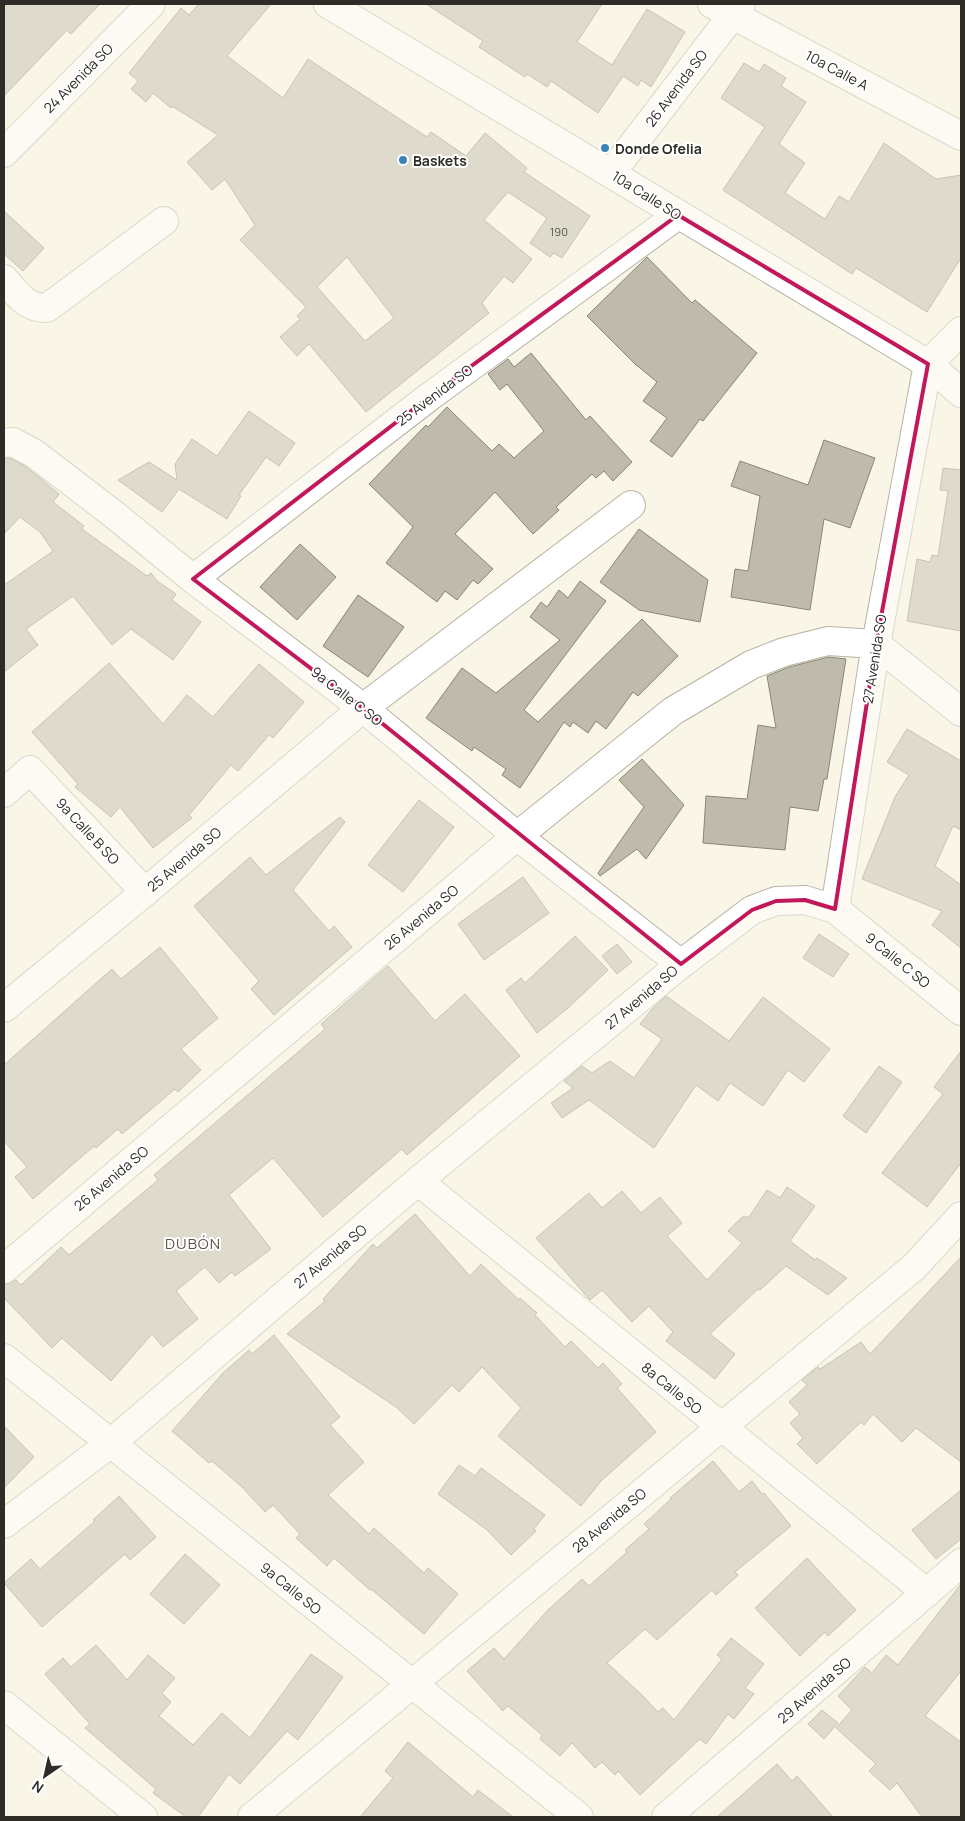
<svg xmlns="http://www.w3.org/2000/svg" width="965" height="1821" font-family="Manrope,sans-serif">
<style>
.building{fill:#bebaac;stroke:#898577;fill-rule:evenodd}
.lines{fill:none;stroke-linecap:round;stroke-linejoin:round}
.minor-casing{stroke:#b6b2a4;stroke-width:30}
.minor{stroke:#fff;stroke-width:28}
.marked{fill:none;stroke:#c2185b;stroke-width:4;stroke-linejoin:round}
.poi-dot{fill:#3c85b9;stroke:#fff;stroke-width:2}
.labels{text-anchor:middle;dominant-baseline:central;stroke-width:4;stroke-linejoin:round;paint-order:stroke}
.number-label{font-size:11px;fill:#515048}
.street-label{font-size:14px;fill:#2d2c26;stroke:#fff}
.poi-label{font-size:14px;font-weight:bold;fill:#2d2c26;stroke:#fff;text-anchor:start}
.neighbourhood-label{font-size:15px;letter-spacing:1px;fill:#5b574b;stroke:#fff}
</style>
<rect width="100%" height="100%" fill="#faf6e7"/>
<path class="building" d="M4,4H100L71,34L67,30L4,96Z
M199,4H271L227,56L283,98L308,59L427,137L431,132L466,156L485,133L527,168L524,172L590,216L562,258L554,253L550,257L530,243L547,218L508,192L484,220L532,259L513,283L504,276L482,303L489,313L366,412L309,344L297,356L280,337L300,319L297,316L306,307L240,240L255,225L225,179L212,190L187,162L218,135L172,106L171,108L153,93L146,102L131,89L138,81L129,73L181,8L189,15ZM347,257L394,318L365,341L317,287Z
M426,4H602L577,42L612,65L647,9L685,32L651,87L641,80L638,86L623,76L598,113L551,81L547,87L527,74L525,77L479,47L483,41Z
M744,63L759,72L764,64L786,78L781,86L806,102L779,144L805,163L785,193L825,219L839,196L849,202L884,143L936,179L961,175V258L927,312L856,268L852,274L723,190L765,127L721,98Z
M4,211L44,248L23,271L4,254Z
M647,257L692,303L695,300L757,353L703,421L700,419L672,457L650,441L667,418L643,401L657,382L635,364L587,316Z
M531,353L586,420L590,416L632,462L613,481L604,471L596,478L592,474L556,507L559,510L533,534L495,492L455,534L493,569L478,584L473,580L457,600L445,591L437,602L386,563L413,527L369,484L426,425L428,427L447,407L492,451L499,444L514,458L544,431L507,384L500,390L488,374L508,359L514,367Z
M249,411L295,443L279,466L266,457L239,495L241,496L227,519L179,489L162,512L118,480L149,462L177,480L175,464L192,439L217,456Z
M824,440L875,458L850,528L824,519L810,610L731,597L735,569L748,571L760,496L731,486L740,461L808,485Z
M4,458H10L26,467L40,478L59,494L53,502L84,526L82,529L147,576L151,573L157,581L176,594L172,600L201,622L173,660L131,629L112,645L73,596L26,629L38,645L4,672V585L53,551L40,532L20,517L4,534Z
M943,468L961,470V631L907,621L917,559L930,562L932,555L938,556L948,491L940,490Z
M639,529L708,580L700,622L639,610L600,582Z
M300,544L336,577L297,620L260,587Z
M580,581L606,601L524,710L538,722L642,619L678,656L638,696L633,692L606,729L596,721L588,733L573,722L570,727L564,722L520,788L502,775L506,769L474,747L472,751L426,718L462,668L496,693L560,640L530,617L541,602L547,607L559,590L568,598Z
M358,595L404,627L368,677L323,646Z
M829,657L846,659L827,779H824L818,811L790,807L785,850L703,843L706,796L747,799L758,725L776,728L767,676L789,667Z
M109,663L163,724L187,695L213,717L259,664L304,702L273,738L269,735L238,771L231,765L189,815L192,818L153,848L120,807L111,817L75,787L78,784L32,732Z
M907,729L961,761V830L953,826L935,866L961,885V948L932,925L942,911L862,879L895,797L909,775L887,762Z
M642,759L684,805L646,859L637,849L600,876L598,873L644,807L619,780Z
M419,800L454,827L403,892L368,865Z
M340,817L345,822L293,890L329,931L334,926L352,947L274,1015L251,989L259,981L194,906L250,857L266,875Z
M523,877L549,913L484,960L458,924Z
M819,934L849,954L833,977L803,958Z
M575,936L608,970L567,1009L537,1033L506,990L521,978L525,983Z
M617,944L632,962L617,974L602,956Z
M160,947L218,1018L181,1049L201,1070L178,1092L175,1089L122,1134L118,1129L96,1148L94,1146L33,1199L15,1177L27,1167L4,1141V1065L112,969L121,979Z
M388,966L435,1021L465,994L520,1056L407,1155L402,1149L323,1217L273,1158L229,1195L271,1249L235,1276L232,1272L219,1283L205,1267L176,1291L198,1319L163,1347L152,1334L111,1381L62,1338L52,1348L4,1298V1284H7L16,1280L21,1285L61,1247L69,1255L158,1180L154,1175L325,1029L321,1024Z
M666,996L729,1041L763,997L830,1049L804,1082L788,1070L763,1106L730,1083L718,1101L696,1085L654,1148L589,1100L562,1118L551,1103L573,1088L564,1081L582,1066L592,1073L610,1061L634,1078L662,1039L640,1024L652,1009Z
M961,1051V1163L927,1207L882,1173L943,1094L934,1087Z
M879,1066L902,1082L866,1133L843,1116Z
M787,1187L815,1206L790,1241L815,1260L817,1258L847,1278L828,1295L786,1266L760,1290L758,1289L710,1334L735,1354L715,1379L666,1341L673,1332L649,1306L632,1322L602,1290L590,1300L536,1238L589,1193L602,1208L622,1191L641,1213L660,1197L682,1223L667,1236L707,1280L742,1243L728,1231L742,1217H749L767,1190L780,1198Z
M415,1214L470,1276L481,1264L519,1300L520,1298L537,1313L535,1315L565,1347L571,1341L598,1368L603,1363L622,1384L617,1388L656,1432L601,1481L581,1506L498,1436L521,1408L482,1367L459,1392L452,1385L414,1424L396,1407L287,1334L325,1301L323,1299L373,1244L377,1248Z
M961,1257V1462L916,1428L902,1442L873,1414L864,1425L861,1422L817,1464L797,1444L803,1438L790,1423L800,1414L789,1402L807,1385L802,1380L818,1367L820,1369L861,1342L870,1354Z
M274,1335L340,1417L330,1425L364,1462L328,1495L369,1534L374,1528L424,1573L428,1568L458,1594L424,1634L371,1589L370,1590L334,1558L327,1566L296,1538L300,1534L273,1505L265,1512L243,1488L212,1461L209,1463L172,1431L223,1373L249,1350L252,1354Z
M4,1426L34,1457L4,1488Z
M713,1461L739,1492L752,1481L762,1494L764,1493L791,1526L735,1572L738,1575L716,1595L712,1590L657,1640L645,1629L607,1663L641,1694L658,1712L663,1708L674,1720L722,1659L717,1655L731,1638L764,1664L745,1688L754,1694L734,1719L728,1714L706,1744L700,1739L640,1795L618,1771L615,1775L602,1762L595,1768L572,1743L560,1756L540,1739L542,1735L508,1706L503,1711L467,1671L494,1648L504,1659L547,1611L582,1579L589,1586L627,1552L625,1550L649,1529L644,1524L671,1499L670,1498Z
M459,1465L475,1476L481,1468L545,1515L534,1529L536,1531L511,1555L487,1530L438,1494Z
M961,1490V1539L936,1559L912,1530Z
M119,1496L156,1537L130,1560L125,1554L42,1627L4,1583L31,1559L40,1569L95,1521L93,1520Z
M185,1554L220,1585L184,1624L150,1594Z
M807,1558L856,1610L828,1636L825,1632L800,1656L755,1608Z
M961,1584V1671L925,1716L961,1742V1817H922L897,1783L890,1790L869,1771L876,1764L836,1728L852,1710L838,1696L865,1667L872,1673L886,1655L898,1665Z
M96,1645L127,1680L148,1655L175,1678L162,1693L171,1702L159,1716L193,1745L222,1713L250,1738L311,1654L343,1677L298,1740L287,1731L240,1784L229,1774L198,1817H186L153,1793L156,1789L85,1728L90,1724L45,1674L63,1658L71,1667Z
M822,1710L838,1723L824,1739L808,1724Z
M408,1742L473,1797L478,1790L513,1817H360L393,1778L385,1771Z
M777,1764L792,1781L797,1776L833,1817H717Z"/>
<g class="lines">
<g class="minor-casing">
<path id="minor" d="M328,4L928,364L961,393
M712,4L961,136
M4,153L151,4
M611,173L741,4
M4,279C18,294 25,308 47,308L164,221
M4,443L13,442L35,454L112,513L193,579L363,708L517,836L681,964
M193,579L429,397L678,215
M876,644L961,712
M4,793L30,770L145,892
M835,909L876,644L928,364L961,331
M4,1008L145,892L363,708L631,505
M418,1181L927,1593
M4,1269L517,836L673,711L751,665L784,652L828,641L876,644
M4,1358L579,1817
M4,1524L111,1443L418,1181L681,964L752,910L776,901L805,900L835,909L961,1011
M4,1705L143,1817
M252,1817L914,1267L961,1216
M666,1817L961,1563"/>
</g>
<use href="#minor" class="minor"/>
</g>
<path d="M0 0H965V1821H0ZM678,215L928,364L876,644L835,909L805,900L776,901L752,910L681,964L363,708L193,579L429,397Z" fill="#faf6e7" fill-opacity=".55" fill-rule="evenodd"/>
<path class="marked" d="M678,215L928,364L876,644L835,909L805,900L776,901L752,910L681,964L363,708L193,579L429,397Z"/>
<g class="poi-dot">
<circle cx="605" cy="148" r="5"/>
<circle cx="403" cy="160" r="5"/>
</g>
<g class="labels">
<g class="number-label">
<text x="559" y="231">190</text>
</g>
<g class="street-label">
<text transform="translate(837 70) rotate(28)">10a Calle A</text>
<text transform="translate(78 78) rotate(-45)">24 Avenida SO</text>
<text transform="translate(676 88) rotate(-53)">26 Avenida SO</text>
<text transform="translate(647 195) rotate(32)">10a Calle SO</text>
<text transform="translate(434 395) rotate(-37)">25 Avenida SO</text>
<text transform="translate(874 659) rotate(-81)">27 Avenida SO</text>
<text transform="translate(347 696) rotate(38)">9a Calle C SO</text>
<text transform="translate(88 831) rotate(47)">9a Calle B SO</text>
<text transform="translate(184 859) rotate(-40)">25 Avenida SO</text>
<text transform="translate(421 917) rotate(-40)">26 Avenida SO</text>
<text transform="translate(898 960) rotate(39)">9 Calle C SO</text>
<text transform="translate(641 997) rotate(-40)">27 Avenida SO</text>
<text transform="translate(111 1178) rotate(-40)">26 Avenida SO</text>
<text transform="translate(330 1256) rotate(-40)">27 Avenida SO</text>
<text transform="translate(672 1388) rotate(39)">8a Calle SO</text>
<text transform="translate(609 1520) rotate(-40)">28 Avenida SO</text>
<text transform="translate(291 1588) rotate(39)">9a Calle SO</text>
<text transform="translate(814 1690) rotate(-41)">29 Avenida SO</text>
</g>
<g class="poi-label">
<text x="615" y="148">Donde Ofelia</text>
<text x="413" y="160">Baskets</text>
</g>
<g class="neighbourhood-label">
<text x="193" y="1243">DUBÓN</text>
</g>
</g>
<rect width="965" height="1821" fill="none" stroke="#2d2c26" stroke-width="10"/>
<g transform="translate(45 1776) rotate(214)" stroke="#ffffff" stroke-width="4" paint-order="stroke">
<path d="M0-4L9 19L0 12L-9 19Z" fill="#2d2c26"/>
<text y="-8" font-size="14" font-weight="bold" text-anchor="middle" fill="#2d2c26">N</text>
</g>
</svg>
